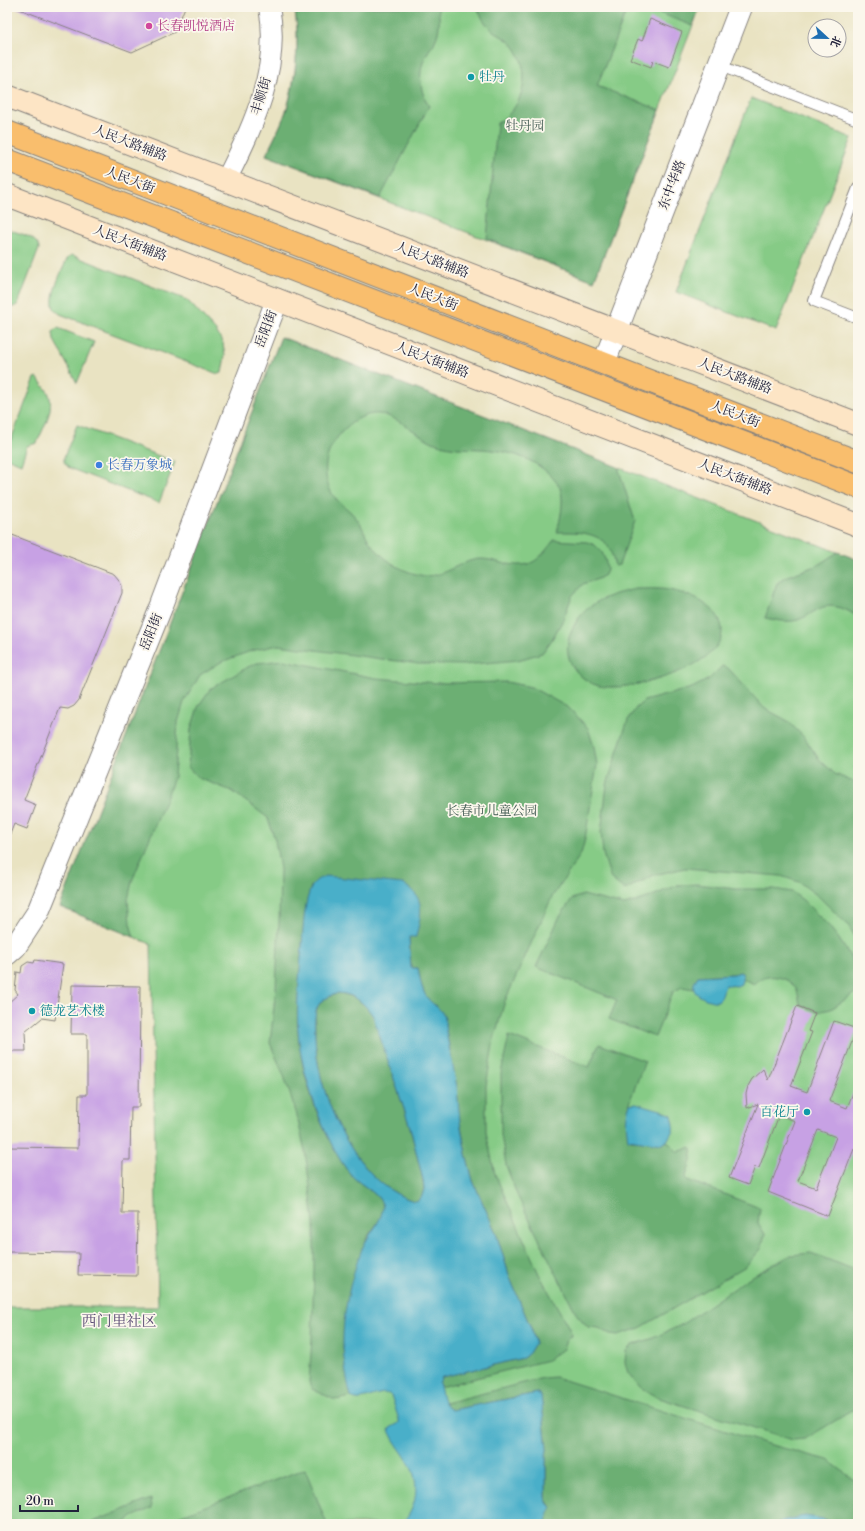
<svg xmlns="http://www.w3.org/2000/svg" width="865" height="1531" font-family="'Libre Bodoni','Noto Serif SC',serif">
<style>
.green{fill:#86cb86;stroke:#547660}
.forest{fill:#6caf73;stroke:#476857}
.water{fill:#4aafc9;stroke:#366882;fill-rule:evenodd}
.building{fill:#c7a1e4;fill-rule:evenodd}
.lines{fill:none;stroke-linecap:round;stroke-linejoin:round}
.service-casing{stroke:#86827e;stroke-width:12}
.minor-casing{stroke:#86827e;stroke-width:22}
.tertiary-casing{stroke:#86827e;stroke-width:24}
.secondary-casing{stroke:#86827e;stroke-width:24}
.primary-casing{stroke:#86827e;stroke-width:24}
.service{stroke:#fff;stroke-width:10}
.minor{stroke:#fff;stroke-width:20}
.tertiary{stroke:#fff;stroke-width:22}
.secondary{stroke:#fde5c5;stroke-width:22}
.primary{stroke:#f9be6d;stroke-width:22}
.hotel-dot{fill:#d1479c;stroke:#fbf7ec;stroke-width:1.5}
.culture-dot{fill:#0f9aa8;stroke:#fbf7ec;stroke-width:1.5}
.shop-dot{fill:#3f7fe0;stroke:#fbf7ec;stroke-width:1.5}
.labels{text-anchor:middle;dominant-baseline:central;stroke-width:3.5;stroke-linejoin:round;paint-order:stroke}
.hotel-label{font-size:13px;fill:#b23c85;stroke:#fbf7ec;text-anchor:start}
.culture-label{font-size:13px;fill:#0d838f;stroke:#fbf7ec;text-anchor:start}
.street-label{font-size:13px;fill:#22223b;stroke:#fbf7ec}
.park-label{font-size:13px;fill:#455d55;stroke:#fbf7ec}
.shop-label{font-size:13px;fill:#366cbe;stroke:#fbf7ec;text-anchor:start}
.quarter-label{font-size:15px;fill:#5c4e76;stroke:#fbf7ec}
</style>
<rect width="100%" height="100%" fill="#fbf7ec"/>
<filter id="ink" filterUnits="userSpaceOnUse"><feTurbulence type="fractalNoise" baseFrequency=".025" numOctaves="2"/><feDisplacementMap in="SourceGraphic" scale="8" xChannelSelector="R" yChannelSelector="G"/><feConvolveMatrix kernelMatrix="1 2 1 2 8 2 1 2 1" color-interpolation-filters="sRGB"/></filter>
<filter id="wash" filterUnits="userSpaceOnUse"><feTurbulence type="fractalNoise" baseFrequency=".012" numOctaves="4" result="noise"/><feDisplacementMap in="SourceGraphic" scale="16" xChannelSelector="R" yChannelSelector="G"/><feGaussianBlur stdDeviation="0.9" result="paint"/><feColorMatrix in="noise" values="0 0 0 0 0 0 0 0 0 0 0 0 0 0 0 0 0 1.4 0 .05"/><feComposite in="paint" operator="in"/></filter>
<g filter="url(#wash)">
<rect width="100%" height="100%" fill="#e9e3c2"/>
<path class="green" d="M294,7H700L594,281L266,155C272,143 278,131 283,119C295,89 301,38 294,7Z
M751,98L852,138L776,331L676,292Z
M7,229C17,233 38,236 39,249L18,304C15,307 11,308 7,307Z
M72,255L187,300L216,331L223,343L225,356L222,373L218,374L60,314C58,312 56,311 55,310C47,298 63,269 68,257Z
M58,328L94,342L77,383L54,340L53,332L55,329Z
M281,337L858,560V1524H7V1307H158L151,944L60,907Z
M37,377C40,382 45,387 48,392C56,408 43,428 37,443L27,446L21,464L7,458V450L35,378Z
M77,425L175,462L159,503L69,468L64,462V457Z"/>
<path class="forest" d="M294,7H438C440,18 440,31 435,41C434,45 430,48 428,52C418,68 418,89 429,106L380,198L266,155C272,143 278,131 283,119C296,89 301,38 294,7Z
M477,7H628L597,86L660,110L594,281L487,239L497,123C525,108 533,69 512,44C506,38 498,35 492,30C485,24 480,15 477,7Z
M644,7H700L693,26Z
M281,337L618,467L635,521L619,565L615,566C613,559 611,550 607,545C595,531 574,532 557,532C560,519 565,502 560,488C558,483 552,477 548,473C529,456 504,450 479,449C464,448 453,449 438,444C418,438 394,411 373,414C354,416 336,435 329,452C323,467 325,486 336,499C343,506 351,511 357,519C362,525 365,534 369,541C382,558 399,571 420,575C441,580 460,560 480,559C488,559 495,561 502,563C532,569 537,562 554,540L587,542L595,545L602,552L606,562L607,569L605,575L598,579L583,584L572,596L563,620L551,641L542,653L518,660L463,665L419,664L278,645L251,651L221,662L200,675L184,702L178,722L174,777L168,794L132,881L128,900L130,924L134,937L60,907Z
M838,552L858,560V617C848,610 836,604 823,607C815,610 807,617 798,620C787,623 776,620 765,618L777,583L787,576L816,566Z
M636,589C647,589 658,588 669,590C690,594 720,606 722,629C725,667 628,693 599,686C588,683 579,676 573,667C566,655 566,644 571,632C583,603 607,595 636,589Z
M283,660L376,678L437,683L507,682L531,687L569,708L588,728L594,747L597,765L585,839L581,854L552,897L505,1001L494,1039L486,1086V1132L495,1174L539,1274L570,1330L571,1336L567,1338L563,1349L548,1360L440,1387L439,1383L442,1377L523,1358L529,1353L535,1343L532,1331L510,1278L496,1233L473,1181L466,1154L460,1122L451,1055L445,1026V1020L437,1007L430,1002L425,995L421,984L418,968H411L409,937L311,886C304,911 303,935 301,961C299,983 297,1006 298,1028C300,1070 315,1115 336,1152C341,1161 346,1170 353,1177C362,1186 379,1193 383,1206L382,1217L367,1237L348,1300L343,1348L351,1397L335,1400L312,1389L309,1382L312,1338L314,1269V1225L310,1188L305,1151L296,1112L284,1076L270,1043L276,988L279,922L280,869L275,840L268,818L232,791L198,778L188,767L191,729L198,707L210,689L248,667L257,663Z
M722,666L729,669L764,708L788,721L804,737L819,759L835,774L858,784V942L848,925L818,896L799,882L781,876L685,868L654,875L625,890L611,879L603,854L601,832L607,785L619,746L628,720L636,708L644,701L692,688L709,679Z
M698,884L735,889H774L792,892L804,901L828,925L839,939L850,956L858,976V991L831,1009L817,1012L800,1005C799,999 798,989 793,985C782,974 764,974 754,984L743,979V974L740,972L735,974L698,976L695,981L694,989L682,987L673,992L655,1037L609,1019L617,1000L536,967L559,918L572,899L583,895L624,905L645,899L678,885Z
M338,993C355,995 364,1003 373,1016L410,1127L423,1180L424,1189L422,1196L417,1201C407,1200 397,1194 389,1189C345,1158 317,1089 315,1036C315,1026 313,1012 320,1003C324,998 332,996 338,993Z
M509,1036L589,1067L599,1044L645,1061L629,1103L630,1104L628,1110L630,1140H639L662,1144L667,1141L678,1152L691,1147L692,1158L685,1179L760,1208L758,1223L765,1234L761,1249L746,1266L640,1328L618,1335L610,1334L599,1328L588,1327L577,1315L517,1195L506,1165L501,1135V1073Z
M811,1253L858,1271V1407L805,1439L793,1440L662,1399L641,1388L628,1373L625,1363L626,1351L632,1345L651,1339L681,1325L747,1279L791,1255Z
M555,1377L764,1443L828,1460L858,1483V1515L851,1524H835L824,1519L785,1520L774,1524H547L548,1513L551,1507L546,1500V1457L547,1449L541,1395L537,1393L452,1410L448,1408L445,1403L543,1378Z
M305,1469L327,1524H158L160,1523Z
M151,1499L152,1508L132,1517L124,1524H88Z"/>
<path class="water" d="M326,876L403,884C427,898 421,914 416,937H409L411,968H418C420,977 421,988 426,996C434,1008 447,1009 445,1026L457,1087L460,1122L466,1154L473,1181L496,1233L510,1278L532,1331L535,1343L529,1353L523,1358L442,1377L439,1383C442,1392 443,1407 452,1410L537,1393L541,1395L547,1449L546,1457V1500L548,1504L551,1507L548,1513L547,1524H402C417,1508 420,1484 410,1465C404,1453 394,1443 389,1430L390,1428L399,1423V1420L391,1395C379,1388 363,1405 351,1397C347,1381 344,1364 343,1348C342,1316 350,1279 362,1249C368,1234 382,1223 383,1206C379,1193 362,1186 353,1177C343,1166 335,1152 329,1139C316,1112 307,1084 301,1055C294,1019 299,981 302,946C303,929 304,900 312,886C315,880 320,878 326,876ZM338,993C355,994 364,1003 373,1016L410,1127L423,1180L424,1189L422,1196L417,1201C407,1200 397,1194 389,1189C345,1158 317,1089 315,1036C315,1026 313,1012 320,1003C324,998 332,996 338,993Z
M740,972L743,974L741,984L737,986L726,985C722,990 724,995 718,1001C713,1002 710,1000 706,999C693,994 690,987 698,976L734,974Z
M636,1103L661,1110L672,1115L674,1124L673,1130L667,1141L662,1144L628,1139C626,1127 625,1116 630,1104Z
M805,1516L824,1519L835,1524H774L785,1520Z"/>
<g id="blocks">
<path class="building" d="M14,7H185L175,32L132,52Z
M650,19L682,32L669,67L653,61L651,67L630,59L638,39L642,41Z
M7,533L114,574L119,580L122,586V593L79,700L74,706L68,709L60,708L24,800L36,805L27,829L14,824L7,842Z
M35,960L63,964L55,1020L42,1018L25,1032L26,1051H7V1004L18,994L15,990L17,972L21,973L22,966L28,962L34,963Z
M72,985L140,986L139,1107H131L130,1160H123L122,1213H138L137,1276L78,1275L79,1253L7,1252V1147L78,1148L79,1095H87V1034H71Z
M797,1006L815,1013L808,1031L812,1032L791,1086L807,1092L834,1021L857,1029L829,1101L847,1108L858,1080V1151L854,1149L828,1216L768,1192L795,1121L779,1115L759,1168L755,1167L748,1185L729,1178L758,1104L747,1108L746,1094L748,1086L752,1079L763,1069L768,1080ZM818,1130L836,1137L816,1188L798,1181Z"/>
</g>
</g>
<g filter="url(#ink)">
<use href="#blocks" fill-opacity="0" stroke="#86827e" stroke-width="1"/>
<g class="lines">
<g class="service-casing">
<path id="service" d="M718,65L858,120
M858,188L814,301L858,318"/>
</g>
<g class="minor-casing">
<path id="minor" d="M226,180C253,128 281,67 269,7"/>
</g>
<g class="tertiary-casing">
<path id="tertiary" d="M604,363L741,7
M7,954L15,947L38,912L162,605L277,300"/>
</g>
<g class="secondary-casing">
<path id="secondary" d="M7,96L858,424
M7,195L858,525"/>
</g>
<g class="primary-casing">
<path id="primary" d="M7,132L858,462
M7,160L858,487"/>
</g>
<use href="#service" class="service"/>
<use href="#minor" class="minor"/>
<use href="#tertiary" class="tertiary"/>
<use href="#secondary" class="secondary"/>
<use href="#primary" class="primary"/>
</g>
</g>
<circle class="hotel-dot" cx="149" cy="26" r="4"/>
<g class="culture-dot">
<circle cx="471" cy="77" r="4"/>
<circle cx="32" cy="1011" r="4"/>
<circle cx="807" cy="1112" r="4"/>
</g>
<circle class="shop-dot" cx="99" cy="465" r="4"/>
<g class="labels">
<g class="hotel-label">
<text x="157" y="26">长春凯悦酒店</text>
</g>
<g class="culture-label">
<text x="479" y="77">牡丹</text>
<text x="40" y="1011">德龙艺术楼</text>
<text x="799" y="1112" text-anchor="end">百花厅</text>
</g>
<g class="street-label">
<text transform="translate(261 96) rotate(-73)">丰顺街</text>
<text transform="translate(130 143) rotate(21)">人民大路辅路</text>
<text transform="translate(130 180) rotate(21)">人民大街</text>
<text transform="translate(672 185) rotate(-69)">东中华路</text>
<text transform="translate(130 243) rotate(21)">人民大街辅路</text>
<text transform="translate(432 260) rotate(21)">人民大路辅路</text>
<text transform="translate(433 297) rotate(21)">人民大街</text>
<text transform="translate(266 329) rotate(-69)">岳阳街</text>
<text transform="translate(432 360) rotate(21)">人民大街辅路</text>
<text transform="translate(735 376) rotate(21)">人民大路辅路</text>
<text transform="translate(735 414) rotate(21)">人民大街</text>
<text transform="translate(735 477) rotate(21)">人民大街辅路</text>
<text transform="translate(151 632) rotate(-68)">岳阳街</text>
</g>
<g class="park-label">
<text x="525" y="126">牡丹园</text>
<text x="492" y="811">长春市儿童公园</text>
</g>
<g class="shop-label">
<text x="107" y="465">长春万象城</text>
</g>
<g class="quarter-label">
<text x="119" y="1321">西门里社区</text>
</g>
</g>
<rect width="865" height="1531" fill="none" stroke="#fbf7ec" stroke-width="24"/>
<g transform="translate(827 38) rotate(112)"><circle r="19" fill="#fbf7ec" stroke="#a4a2a5"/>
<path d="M0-3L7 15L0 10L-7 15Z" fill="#1f6fb2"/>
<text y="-6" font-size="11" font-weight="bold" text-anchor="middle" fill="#22223b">北</text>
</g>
<path d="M20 1505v6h58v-6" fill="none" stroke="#22223b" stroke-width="2"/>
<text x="26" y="1505" font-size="12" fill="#22223b" stroke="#fbf7ec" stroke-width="3" paint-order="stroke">20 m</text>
</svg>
